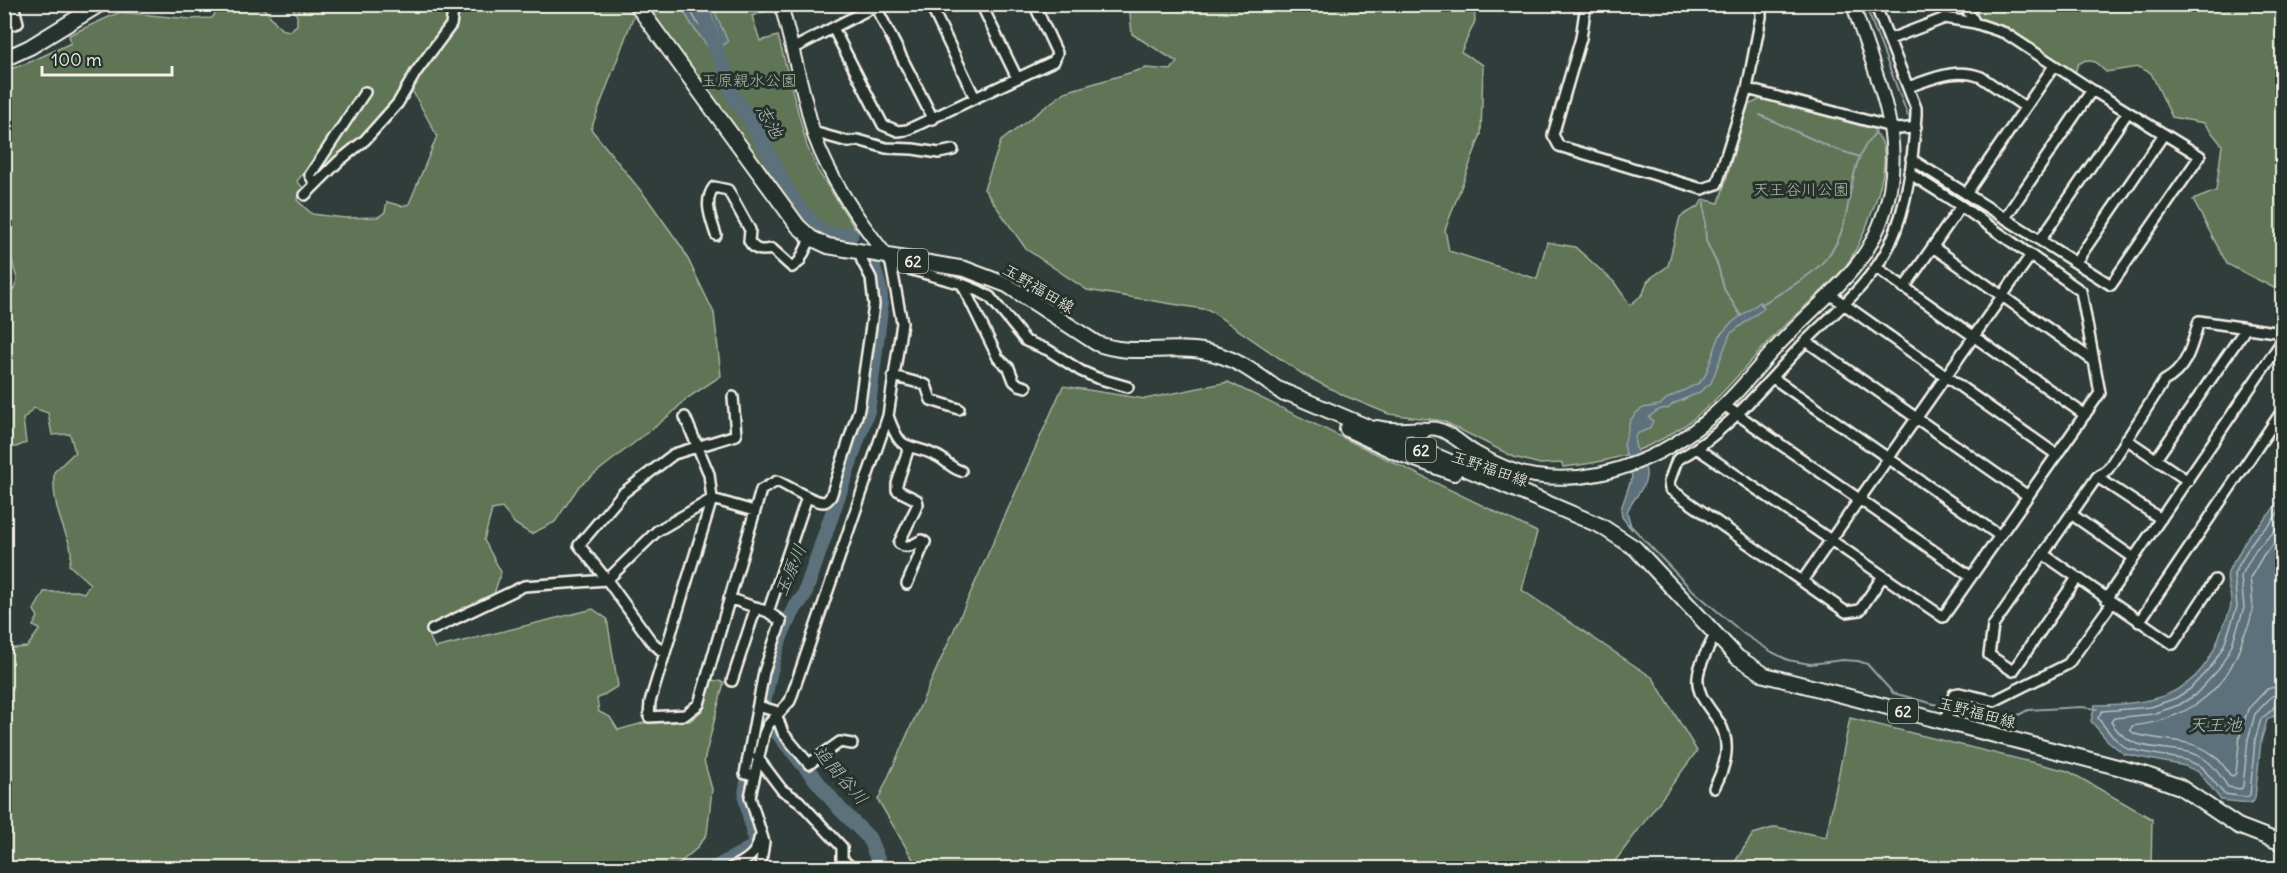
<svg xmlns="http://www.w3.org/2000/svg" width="2287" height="873" font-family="Delius,'Klee One',sans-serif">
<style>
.green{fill:#5f7457;stroke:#aab2a0;stroke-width:1.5;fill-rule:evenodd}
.water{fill:#5b717b;stroke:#98a4a7;stroke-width:1.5}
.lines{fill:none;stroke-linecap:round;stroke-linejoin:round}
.shore{stroke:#b7bebc;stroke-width:1.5}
.stream{stroke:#98a4a7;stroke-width:2}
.river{stroke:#5b717b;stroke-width:15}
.street-casing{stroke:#f4f1e8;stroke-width:14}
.secondary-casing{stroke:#f4f1e8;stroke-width:16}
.primary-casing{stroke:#f4f1e8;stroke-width:18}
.street{stroke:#26332d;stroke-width:9}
.secondary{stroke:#26332d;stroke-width:12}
.primary{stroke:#26332d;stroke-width:14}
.labels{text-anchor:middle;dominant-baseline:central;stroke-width:6;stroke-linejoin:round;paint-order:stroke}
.shield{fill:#26332d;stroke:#b6b8b0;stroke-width:1.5}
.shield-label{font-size:15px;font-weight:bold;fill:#f4f1e8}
.park-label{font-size:16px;fill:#b1b9a7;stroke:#26332d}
.street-label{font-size:16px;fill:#f4f1e8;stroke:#26332d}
.water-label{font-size:18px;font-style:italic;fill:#b7bebc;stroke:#26332d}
</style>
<rect width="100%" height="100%" fill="#303d3b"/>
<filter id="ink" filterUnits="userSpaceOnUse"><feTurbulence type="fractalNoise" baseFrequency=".0167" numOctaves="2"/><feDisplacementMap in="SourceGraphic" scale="12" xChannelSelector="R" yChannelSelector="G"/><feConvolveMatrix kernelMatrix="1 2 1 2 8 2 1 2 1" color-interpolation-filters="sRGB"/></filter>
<g filter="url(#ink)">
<path class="green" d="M1129,4L1474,5L1475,21L1461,52L1483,65L1481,134L1445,230L1449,251L1537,279L1547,242L1575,247L1614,282L1630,305L1643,294L1647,282L1652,277L1668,266L1680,217L1699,206L1703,199L1719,203L1748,105L1761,99L1873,129C1875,133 1879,137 1881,140C1894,168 1862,246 1844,268C1825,290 1802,308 1782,328C1746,363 1718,406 1674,432C1639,454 1604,463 1563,467L1562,463L1540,464L1514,457L1443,421L1389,414L1345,396L1304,375L1209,310L1087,290L1026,249L984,189L1001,141L1065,92L1146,68L1171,70L1177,62L1132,34Z
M221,5H261L281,29L289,31L297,25V16L291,5H625L634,15L591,129L649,201L683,249L714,313L721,376L686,399L671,414L579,486L555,522L531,534L515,524L502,508L492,510L484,540L501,572L494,594L426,629L435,648L593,609L607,619L618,686L597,699L599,712L610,717L618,730L643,723L690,721L703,710L712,680L724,682L704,761L712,789L707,834L696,849L674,868H5V649L27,647L40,629L33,626L38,617L34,610L44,592L77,591L84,593L90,584L69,565C75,547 67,541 62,524C56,508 53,489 54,472L75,452L70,434L52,435L48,413L34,408L23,419L26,443L16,447L5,448V291L14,289L17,279L12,261L5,259V71L30,62L71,43L69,35L120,12L190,19L212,18ZM407,81L437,136L409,204L402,206L387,202L385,212L378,217L345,218L312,214L297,200L303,188L297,181L308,168L318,167L322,170C355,146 386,116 407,81Z
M645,5H770L771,9L752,16L760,41L778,36L807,146L818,171L858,233L854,239L847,243L820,237L806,226L794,211L784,189L759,160Z
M1969,5H2282V292L2227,264L2193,200L2216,191L2222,145L2204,123L2172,117L2151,73L2138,67L2106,72L2095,62L2086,60L2078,64L2075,73L1978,18Z
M1228,382L1537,532L1522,590L1653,678L1697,751L1610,868H918L878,800L1063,386L1145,399Z
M1850,718L2068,771L2152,819L2151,868H1731L1753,834L1776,827L1826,837Z"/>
<path class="water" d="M680,5H712L728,42L712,52L693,27Z
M1760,302L1764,308L1730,334L1711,383L1698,393L1673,404L1668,409C1661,407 1655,412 1649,417L1653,421L1649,429L1636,434C1630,450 1648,461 1646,477C1644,491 1632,499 1627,512L1632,530L1622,517L1621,509L1632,477L1624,445L1630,421L1636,413L1643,408L1660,405L1666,399L1699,383L1705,376L1720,335L1730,324Z
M2282,489V702L2277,714L2267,720L2261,741L2255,798L2253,802L2249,803L2221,800L2199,772L2185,766L2124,754L2107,740L2091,721L2095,705C2152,705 2201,695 2220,634C2223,624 2230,615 2231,604C2232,593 2225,584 2228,573C2229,567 2234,562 2237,557C2242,547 2246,537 2254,530C2268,516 2276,509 2282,489Z"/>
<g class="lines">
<path class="shore" d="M687,4L698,24L715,43L719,38L707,4
M2282,507L2270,524L2258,534L2250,545L2234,574L2237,607L2224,645L2213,664L2190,689L2176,698L2151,707L2102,711L2098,718L2112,736L2127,749L2186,760L2202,767L2224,794L2247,797L2250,795L2255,740L2261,719L2272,710L2277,702L2282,701
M2282,519L2276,530L2256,549L2241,576L2244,608L2231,647L2219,669L2195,695L2179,705L2153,714L2114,718L2111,722C2136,762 2177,738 2207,761C2216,767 2222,779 2228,787L2241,789L2243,786L2248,739L2255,714L2272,696L2282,694
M2282,536L2264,554L2250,578C2252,595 2255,607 2249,624C2247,630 2243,635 2242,641C2226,693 2185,720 2132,726L2130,730L2135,734C2160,741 2191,738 2212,754C2220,759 2225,768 2230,775L2233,776L2236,773L2240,735L2248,709L2267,689L2282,685"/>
<path class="stream" d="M1865,4L1908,116
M1760,115L1832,148L1860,157
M1704,202L1706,241L1718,266L1724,289L1741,316
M1761,305C1783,291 1812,277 1828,256C1858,219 1841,168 1876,132
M1629,524L1689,587L1744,634L1772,652L1788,660L1810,664L1843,660L1858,661L1867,664L1893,693L1945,707
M1951,708L2007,721L2028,710L2081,707L2097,709"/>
<path class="river" d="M699,4L736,101L751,121L793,200L818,230L828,235H851
M762,714L839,808L869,838L881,868
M715,868L753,847L755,841L746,799V790C751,765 756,741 761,717C769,675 776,629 804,596L868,409L881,306L880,290L873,265"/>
<g class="street-casing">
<path id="street" d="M930,4L975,98
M981,4L1017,78
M1586,4L1581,38L1553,135L1559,146L1702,189L1717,184L1747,89L1761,17V4
M1875,4L1916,108V115C1913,158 1908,205 1890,244C1871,283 1837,310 1807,340C1766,382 1729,432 1677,460L1669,482L1670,489L1846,612L1860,610L1883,576
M1964,4L1975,23
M876,7L933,119
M4,27L18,23L13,4
M833,28L883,125L898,131L907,130L1054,61L1057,53L1034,4
M1890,39L1945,18L1975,23L2005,33L2092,90L2200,156L2111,285L1911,159
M792,49L879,4
M1908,87C1932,79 1955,67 1981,77L2025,107
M1747,89L1899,129L1916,127
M813,132L849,142L858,140L886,148L913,149L939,153L953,150
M315,183L310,175L365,92
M1966,194L2054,66
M305,195L339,161L365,140L398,103L416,72L451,25L454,4
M2005,218L2092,90
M716,235C711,219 703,201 714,187L728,190L750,230L749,241C755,251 761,251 772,249L792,267L799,262L811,238
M2041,239L2128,112
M1933,247L2094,361
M2076,262L2164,134
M891,264L962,284L979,291L990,297L1026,341L1048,350L1081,371L1097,378L1128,387
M1877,268L2085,415
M962,284L998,358L1009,368L1014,381L1019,385L1026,387
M1904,288L1961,206
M1831,295L2057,455
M1806,341L2028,496
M893,376L926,385L931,400L959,409
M1773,378L2000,536
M1724,405L1971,577
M888,416C903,457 905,440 937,456C946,460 950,468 961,471
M685,417L709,474L712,499L650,702L649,717L685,715L699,704L761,490L777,481C788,486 812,502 824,502C828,501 829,499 831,496L859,409L874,305L871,278L862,261L860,252
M2126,439L2188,481
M1698,449L1943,617L2100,393L2081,291L1961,206L1909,173
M2156,459L2246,328
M2097,477L2161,519
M2071,514L2134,558
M2043,554L2173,644L2215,580
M2077,578L2013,671L1989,655L1993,626L2097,477L2108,469L2164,381C2188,369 2192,344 2199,321L2282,333
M1802,581L2031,255
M907,584L925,542L922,540C914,544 907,550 899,543L918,504L917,500L897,490V484L909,447
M729,598L768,612L781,621L764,672L745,774L754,775
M2106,599L2282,341
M768,612L807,497
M2139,622L2282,411
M432,630L524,586L607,580L657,531L712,499L754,511
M664,653L651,641L607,580L579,545L623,493L674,454L736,435L733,397
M732,681L756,607
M758,706L775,711L783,733L809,764L840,742L852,744
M1945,721L1954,694L1959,693L1994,701L2068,664L2112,603
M757,757L782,790L799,801L842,847V859L852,868
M1714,788C1725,768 1732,743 1719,722C1710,708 1696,695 1698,677C1699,663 1709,648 1715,635
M731,868C744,862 757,855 759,839
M760,868L764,842L750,797L764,734L768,725L790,701L888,416L902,323L891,264L886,255"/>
</g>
<g class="secondary-casing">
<path id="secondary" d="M781,4L814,135C830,179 857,218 886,255
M1377,427C1393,432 1411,427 1427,429
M1412,455C1415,447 1419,432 1428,429C1444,425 1463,446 1476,453C1494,463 1514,473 1535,476C1606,486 1674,453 1724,405C1746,384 1764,359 1785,338C1833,288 1876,263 1890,189C1902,122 1871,66 1853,4"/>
</g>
<g class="primary-casing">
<path id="primary" d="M636,4L798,226L811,238L828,246L965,269L1007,285L1096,343C1130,357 1166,345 1202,351C1235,356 1258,375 1284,394
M4,59L30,47L100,4
M1278,389L1601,526L1635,548L1737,657L1765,675L2144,774L2180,787L2238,826L2282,843
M1347,429L1398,453L1454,473"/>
</g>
<use href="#street" class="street"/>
<use href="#secondary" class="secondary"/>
<use href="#primary" class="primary"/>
</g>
</g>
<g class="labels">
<g class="shield">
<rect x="898" y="249" width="30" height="24" rx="4.5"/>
<rect x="1406" y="438" width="30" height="24" rx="4.5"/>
<rect x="1888" y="699" width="30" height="24" rx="4.5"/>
</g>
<g class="shield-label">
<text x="913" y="261">62</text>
<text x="1421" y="450">62</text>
<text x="1903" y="711">62</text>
</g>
<g class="park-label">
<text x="749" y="80">玉原親水公園</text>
<text x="1801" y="189">天王谷川公園</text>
</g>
<g class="street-label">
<text transform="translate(1039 288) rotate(31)">玉野福田線</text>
<text transform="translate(1490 468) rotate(19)">玉野福田線</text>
<text transform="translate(1977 712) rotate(15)">玉野福田線</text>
</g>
<g class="water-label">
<text transform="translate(770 121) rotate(60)">志池</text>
<text transform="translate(790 570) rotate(-67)">玉原川</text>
<text x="2215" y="724">天王池</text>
<text transform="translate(841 775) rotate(49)">追間谷川</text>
</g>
</g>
<rect width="2287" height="873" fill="none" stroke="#26332d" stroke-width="24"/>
<rect x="12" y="12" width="2263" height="849" fill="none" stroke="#f4f1e8" stroke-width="2" filter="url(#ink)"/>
<path d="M42 66v9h130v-9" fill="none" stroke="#f4f1e8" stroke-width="3"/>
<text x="51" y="66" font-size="18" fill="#f4f1e8" stroke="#26332d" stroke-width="4.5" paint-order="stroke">100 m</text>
</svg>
